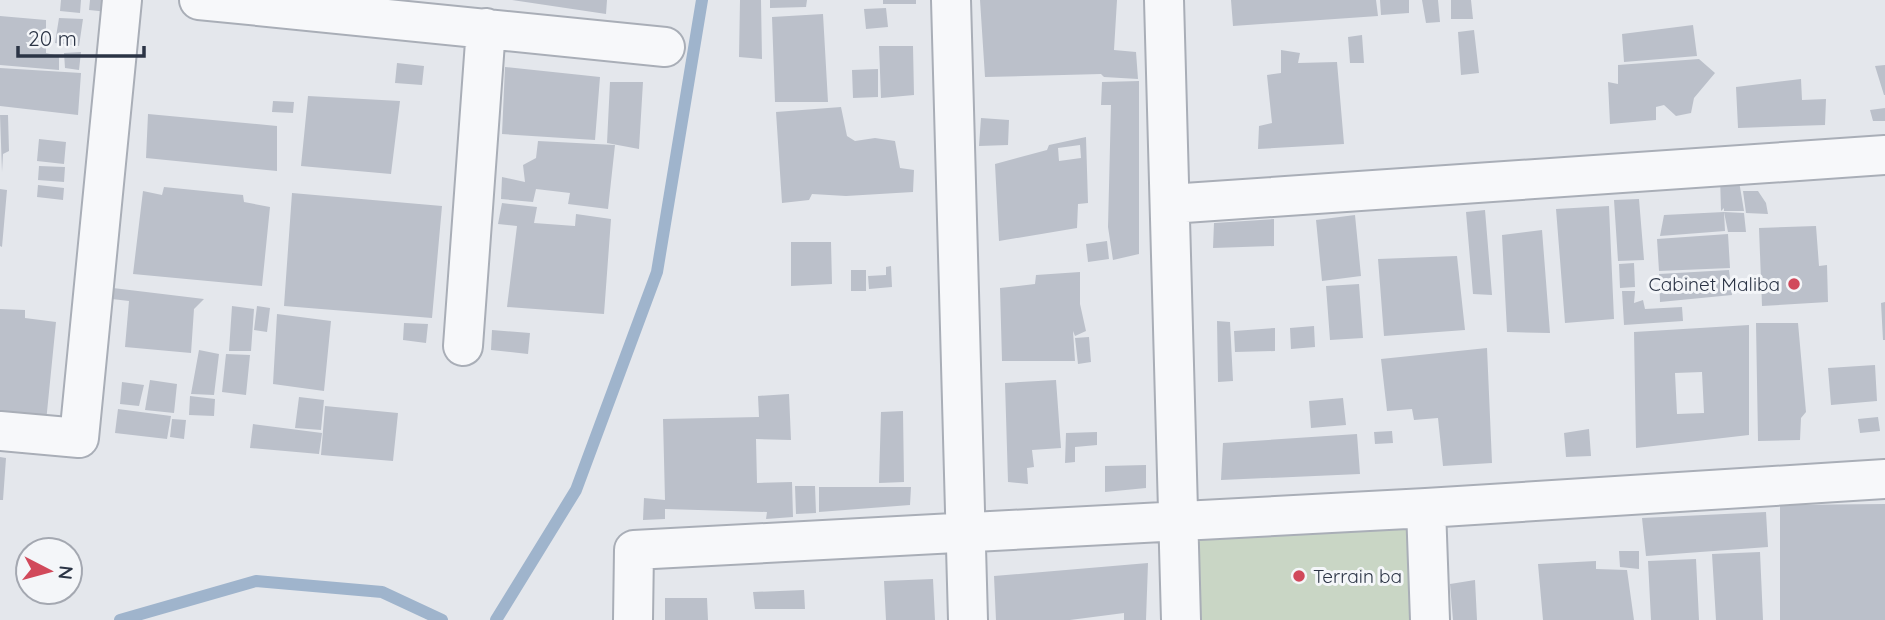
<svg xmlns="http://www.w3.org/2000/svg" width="1885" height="620" font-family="Quicksand,sans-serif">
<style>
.green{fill:#c9d6c5}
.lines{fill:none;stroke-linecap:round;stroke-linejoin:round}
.stream{stroke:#9fb4cc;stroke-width:12}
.building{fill:#bbc0ca;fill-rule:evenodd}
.minor-casing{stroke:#a9aeb7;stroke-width:42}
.minor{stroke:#f7f8fa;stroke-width:38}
.poi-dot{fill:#d1495b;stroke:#f4f6f9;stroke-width:2.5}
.labels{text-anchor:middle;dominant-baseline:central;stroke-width:6;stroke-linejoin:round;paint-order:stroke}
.poi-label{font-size:19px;fill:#2b3445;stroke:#f4f6f9;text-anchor:end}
</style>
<rect width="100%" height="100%" fill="#e4e7ec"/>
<path class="green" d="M1409,526L1414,620H1189L1184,531Z"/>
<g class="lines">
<path class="stream" d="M120,620L256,581L382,592L442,620
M496,620L576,490L657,272L702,0"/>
</g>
<path class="building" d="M61,0H81L80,13L60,11Z
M90,0H109L108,12L89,10Z
M512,0H607L606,14Z
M740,0H761L762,59L739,57Z
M770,0H807L806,7L770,8Z
M883,0H916V4H883Z
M980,0H1117L1114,50L1136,52L1138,79L1104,77L1101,74L985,77Z
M1231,0H1376L1378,16L1233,26Z
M1380,0H1409V13L1381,15Z
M1422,0H1438L1440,22L1426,23Z
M1451,0H1471L1473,19H1451Z
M886,8L888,27L866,29L864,9Z
M823,14L828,102H775L772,17Z
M0,16L46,20V53L59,56V70L0,65Z
M59,18L83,19L79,46L55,43Z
M1693,25L1697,56L1624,62L1622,34Z
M1474,30L1479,73L1461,75L1458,32Z
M1362,35L1364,63H1350L1348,37Z
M879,46H913L914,95L881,98Z
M1281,50L1300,53L1298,63L1337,62L1344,144L1258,149L1259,126L1272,123L1267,75L1281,73Z
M81,52L79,70L65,68L64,53Z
M1699,59L1715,73L1694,98L1691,113L1676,116L1664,105L1656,107V120L1610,124L1608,82L1618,84V65Z
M397,63L424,66L422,85L395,83Z
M1885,65V95H1884L1875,66Z
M505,67L600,77L595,140L502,134Z
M0,68L81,73L78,115L0,106Z
M878,69V97L853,98L852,70Z
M1801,79L1802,100L1826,99L1825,125L1738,128L1736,87Z
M1139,81V254L1113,260L1108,227L1111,105H1101L1102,82Z
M610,82H643L639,149L607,143Z
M308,96L400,101L391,174L301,166Z
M273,101L294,102L293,113L272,112Z
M841,107L847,136L855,141L875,138L895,141L900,168L914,170L913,192L846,196L812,194L809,200L782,203L776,112Z
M1885,108V121H1873L1870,110Z
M148,114L277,126V171L146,158Z
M0,115H8L9,151L3,154L2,172Z
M981,118L1009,120L1008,145L979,146Z
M1086,137L1088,203L1078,204L1077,228L999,241L995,164L1047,150L1049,145ZM1080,145L1081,158L1059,161L1058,148Z
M39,139L66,142L64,164L37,161Z
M538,141L615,145L608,209L568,204L570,193L536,189L533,202L501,199L502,177L525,182L523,165L536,158Z
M39,166L65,167L64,182L38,180Z
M1738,175L1744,211H1724V208L1721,211L1720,176Z
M38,185L64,188L63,200L37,197Z
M164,187L243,195L244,202L270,207L262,286L133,274L143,191L162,195Z
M0,189L7,190L2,247L0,246Z
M1743,191H1758L1766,203L1768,214L1746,213Z
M292,193L442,206L432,318L284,306Z
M1639,199L1644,260L1618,261L1614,200Z
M502,203L537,207L534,223L575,226L576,214L611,219L604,314L507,307L517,226L498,224Z
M1609,206L1614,319L1565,323L1556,209Z
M1485,210L1492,295L1473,294L1466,212Z
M1724,212L1744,213L1746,232H1728Z
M1724,212L1725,231L1660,236L1664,215Z
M1355,215L1361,276L1322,281L1316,220Z
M1274,219V246L1213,248L1214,223Z
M1816,226L1819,266L1827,265L1828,302L1762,306L1759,228Z
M1542,230L1550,333L1507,332L1502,235Z
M1728,234L1730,268L1659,271L1657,239Z
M1107,241L1109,259L1088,262L1086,244Z
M791,242H831L832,284L791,286Z
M1457,256L1465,330L1384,336L1378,259Z
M1634,263L1635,287L1620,288L1619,264Z
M891,266L892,287L869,289L868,276L886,275V267Z
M851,270H866V291H851Z
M1729,270L1732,295L1660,302L1659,274Z
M1080,272V304L1086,331L1075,336L1073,331L1075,361H1002L1000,288L1035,284L1036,275Z
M1359,284L1363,338L1330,340L1326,286Z
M113,288L204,299L194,309L191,353L125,347L129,301L112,299Z
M1622,291H1635L1634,303L1643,300L1645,309L1682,307L1683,321L1624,325Z
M1885,302V340H1883L1881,303Z
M232,306L254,309L251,351H229Z
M257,306L270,308L267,332L254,330Z
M0,309L25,310V318L56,322L46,422L0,417Z
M277,314L331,321L324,391L273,384Z
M1217,321L1230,322L1233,381L1218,382Z
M404,323L428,324L426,343L403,340Z
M1756,323H1798L1806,412L1801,418L1800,440L1758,441Z
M1749,325V435L1636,448L1634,332ZM1702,372L1704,413L1677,414L1675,373Z
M1314,326L1315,347L1291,349L1290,328Z
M1275,328V351L1235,352L1234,331Z
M492,330L530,333L528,354L491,350Z
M1089,337L1091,362L1078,364L1075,338Z
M1487,348L1492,463L1443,466L1438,418L1414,420L1412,409L1387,411L1381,359Z
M199,350L219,354L214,395L191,394Z
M226,354L250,355L246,395L222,392Z
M1875,365L1877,401L1831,405L1828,368Z
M150,380L177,384L174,413L145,410Z
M1056,380L1061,448L1032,450L1034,467L1027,468L1028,484L1008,482L1005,383Z
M122,382L144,385L139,406L120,404Z
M789,394L791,440L756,439L757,483L792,482L793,517L766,519L767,512L665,509V519L643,520L644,498L665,500L663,419L759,417L758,396Z
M190,396L215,399L214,416L189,415Z
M299,397L324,400L321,430L295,428Z
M1343,398L1346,425L1311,428L1309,401Z
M325,406L398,413L393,461L321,455Z
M118,409L171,416L167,439L115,433Z
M903,411L904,482L879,483L881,412Z
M1878,417L1880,431L1860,433L1858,419Z
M172,419L186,420L184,439L170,437Z
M253,424L322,433L319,454L250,448Z
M1589,429L1591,456L1566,457L1564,433Z
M1392,431L1393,443L1375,444L1374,432Z
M1097,432V445L1075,447V462L1065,463L1066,433Z
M1357,434L1360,474L1221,480L1223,443Z
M0,457L6,458L3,500H0Z
M1146,465V488L1105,492V466Z
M795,486H815L816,513L796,514Z
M819,487H911L910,505L819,512Z
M1885,504V620H1780V505Z
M1766,512L1768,547L1646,556L1642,518Z
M1619,551H1639V569L1620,567Z
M1760,552L1763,620H1716L1712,554Z
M1696,559L1699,620H1651L1648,561Z
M1596,561V569L1627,570L1634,620H1543L1538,564Z
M1148,563L1146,620H1124V613L1070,620H996L994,576Z
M933,579L935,620H886L884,581Z
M1475,580L1477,620H1453L1450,584Z
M804,590L805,609H755L753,592Z
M665,598H707L708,620H665Z"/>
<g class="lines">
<g class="minor-casing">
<path id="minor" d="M199,0L665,47
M951,0L968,620
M1164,0L1181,620
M1170,204L1885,155
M463,346L486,28
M0,431L79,438L122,0
M1426,508L1430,620
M633,620L634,550L1426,508L1885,479"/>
</g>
<use href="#minor" class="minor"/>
</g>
<g class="poi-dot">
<circle cx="1794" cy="284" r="7"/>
<circle cx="1299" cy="576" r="7"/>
</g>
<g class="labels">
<g class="poi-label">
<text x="1780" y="284">Cabinet Maliba</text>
<text x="1313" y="576" text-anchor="start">Terrain ba</text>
</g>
</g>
<g transform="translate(49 571) rotate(96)"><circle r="33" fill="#f4f6f9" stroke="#a4a8b1" stroke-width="2"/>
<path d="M0-5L12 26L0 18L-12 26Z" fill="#d1495b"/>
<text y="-10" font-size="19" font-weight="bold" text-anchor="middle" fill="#2b3445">N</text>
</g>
<path d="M18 46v10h126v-10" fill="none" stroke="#2b3445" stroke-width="3.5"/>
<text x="28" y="46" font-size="21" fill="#2b3445" stroke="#f4f6f9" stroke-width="5" paint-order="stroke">20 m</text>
</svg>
